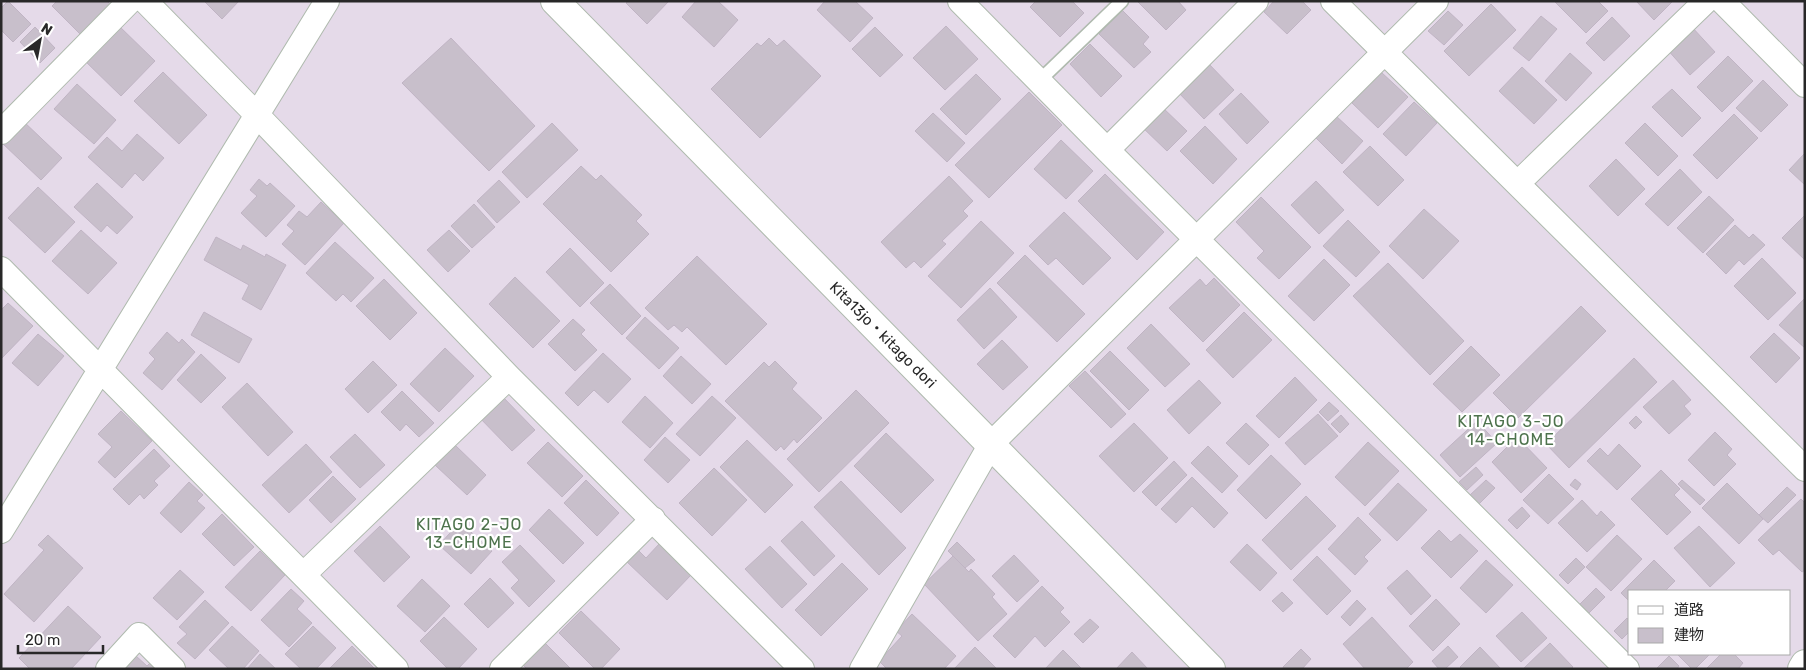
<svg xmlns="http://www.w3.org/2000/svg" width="1806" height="670" font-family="Rubik,'Noto Sans JP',sans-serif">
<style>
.building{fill:#c8bfcb;stroke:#c0b4c4}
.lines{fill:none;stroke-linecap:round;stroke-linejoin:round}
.lane-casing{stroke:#afbaae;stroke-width:15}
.street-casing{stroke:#afbaae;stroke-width:26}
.secondary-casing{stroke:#afbaae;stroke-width:30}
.lane{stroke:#fff;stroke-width:12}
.street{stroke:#fff;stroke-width:24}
.secondary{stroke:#fff;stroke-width:28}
.labels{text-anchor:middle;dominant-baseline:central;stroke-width:4.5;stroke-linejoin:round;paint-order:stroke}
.street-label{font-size:15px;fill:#282828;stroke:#fff}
.neighbourhood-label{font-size:16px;letter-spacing:1px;fill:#4e734d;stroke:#fff}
</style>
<rect width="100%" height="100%" fill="#e5dae9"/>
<path class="building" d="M8,1L31,24L13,42L1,30V8Z
M57,1H107L111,5L81,35L52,6Z
M204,1H239L222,19Z
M628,1H669L647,24L626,3Z
M696,1H718L738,20L714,47L682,17Z
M825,1H855L873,18L850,42L817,10Z
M1036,1H1072L1084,13L1060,37L1030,7Z
M1137,1H1178L1186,10L1166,30Z
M1274,1H1302L1311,10L1287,34L1264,12Z
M1598,1L1608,11L1586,33L1555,2Z
M1636,1H1673L1654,20Z
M1491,4L1516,30L1469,76L1444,51Z
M1122,10L1149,37L1143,44L1151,52L1134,68L1099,34Z
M1448,11L1463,25L1444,45L1428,31Z
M1541,16L1557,29L1529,61L1513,48Z
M1612,17L1630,36L1604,61L1586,43Z
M117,24L155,61L121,96L83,59Z
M946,26L978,59L945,90L913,58Z
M1691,26L1715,52L1690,75L1666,48Z
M35,27L55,48L40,63L20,42Z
M875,27L903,55L880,77L852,49Z
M451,38L535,126L489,171L402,83Z
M769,38L777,46L784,40L821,76L760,138L711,89L757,43L761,46Z
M1090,44L1122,76L1101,97L1070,64Z
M1570,53L1592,73L1566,101L1545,81Z
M1728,56L1753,81L1722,112L1697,87Z
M1207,62L1234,90L1204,119L1177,91Z
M1522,67L1557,100L1534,124L1499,91Z
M163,72L207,115L179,144L134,101Z
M1381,72L1408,97L1378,128L1352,103Z
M976,74L1001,99L966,135L940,109Z
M1763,80L1788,105L1761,132L1736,108Z
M77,84L116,120L94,144L54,109Z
M1672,89L1701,118L1682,137L1652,107Z
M1029,92L1062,125L989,198L955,165Z
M1241,93L1269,122L1247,144L1219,114Z
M1414,102L1437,123L1406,156L1383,134Z
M1160,105L1187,131L1167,151L1140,125Z
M933,113L965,143L947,162L915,131Z
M1734,114L1758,138L1717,179L1693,155Z
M1335,115L1363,141L1342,164L1315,137Z
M22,120L62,158L41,180L1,142Z
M552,123L578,150L527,198L502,172Z
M1645,123L1678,156L1658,176L1625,143Z
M1205,126L1237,159L1213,184L1180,151Z
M137,134L164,158L143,181L135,173L122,188L88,157L107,137L122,151Z
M1061,140L1093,171L1066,199L1034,169Z
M1370,146L1404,180L1378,206L1343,172Z
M1805,153V185L1789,170Z
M1616,159L1645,189L1618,216L1589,186Z
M581,166L596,180L601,175L642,215L636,221L649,234L611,272L543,204Z
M1680,169L1702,192L1668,226L1645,204Z
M1105,174L1164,232L1137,260L1078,201Z
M949,176L973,201L963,211L968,216L942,241L946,244L921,268L914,261L906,268L881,242Z
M259,179L267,186L270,183L295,206L266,237L241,213L257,196L250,190Z
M499,180L520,202L497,223L477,201Z
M1316,181L1344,210L1319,234L1291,205Z
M97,183L133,217L117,234L107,225L101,232L74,207Z
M38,187L75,222L45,253L8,218Z
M1709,196L1734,220L1703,253L1677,228Z
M1261,197L1311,247L1279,279L1257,258L1264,251L1236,222Z
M321,202L344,223L305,265L282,244L294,231L287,225L299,211L307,217Z
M474,204L495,227L472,248L451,226Z
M1424,209L1459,241L1423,279L1389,246Z
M1064,212L1111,258L1083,285L1056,258L1048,265L1029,246Z
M1805,215V260L1782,238Z
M1348,220L1380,252L1356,277L1323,246Z
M981,221L1014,253L961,308L928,276Z
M1735,225L1749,238L1753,234L1765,245L1744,265L1739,260L1726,274L1706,254Z
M81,230L117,263L88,294L52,261Z
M449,230L470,251L448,272L427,250Z
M216,237L241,250L243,245L265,257L266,254L286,265L261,310L242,299L249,285L204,260Z
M335,242L374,278L351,302L343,294L336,301L306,273Z
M570,248L604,283L580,307L546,272Z
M1025,255L1085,314L1057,342L997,283Z
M697,256L767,324L726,365L687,327L682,332L674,325L668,330L645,308Z
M1762,258L1796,293L1768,320L1734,286Z
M1324,259L1350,285L1314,321L1288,296Z
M1388,263L1464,341L1430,375L1353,296Z
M515,277L560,321L533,348L489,304Z
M1214,278L1240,305L1203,342L1169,308L1200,279L1206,286Z
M384,279L417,313L390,340L356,306Z
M610,284L641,316L622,335L590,303Z
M990,288L1017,317L984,349L957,320Z
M1805,298V348L1779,325Z
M8,303L33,326L1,359V310Z
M1581,306L1606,331L1518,418L1493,393Z
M204,312L252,339L239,363L191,335Z
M1244,312L1272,340L1233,378L1206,350Z
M645,317L679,348L659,369L626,338Z
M573,319L585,330L581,334L597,350L575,371L548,344Z
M1151,324L1190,364L1165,387L1127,348Z
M167,332L179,343L182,339L195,352L162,390L143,373L155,359L149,353Z
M1774,333L1800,358L1776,383L1750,357Z
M38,334L64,356L38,386L12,363Z
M1002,340L1028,367L1003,390L977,364Z
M1471,346L1500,375L1462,412L1433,384Z
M445,348L474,376L439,412L410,384Z
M1110,351L1149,390L1129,410L1090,371Z
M603,353L631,379L608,403L594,390L578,406L565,393Z
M201,354L226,378L201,403L177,380Z
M681,356L711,384L692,404L663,376Z
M1634,358L1657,382L1569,468L1546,444Z
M373,361L397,385L368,413L345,389Z
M775,361L797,383L792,389L822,418L797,443L794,439L784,450L781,446L776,451L725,401L764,362L769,367Z
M1085,371L1126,414L1111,428L1069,386Z
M1295,377L1317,400L1279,438L1256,416Z
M1199,380L1221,403L1189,434L1167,410Z
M1673,380L1691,400L1684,406L1691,414L1669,434L1643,407Z
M247,383L293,432L268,456L222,407Z
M856,390L889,423L819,492L787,459Z
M402,391L434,423L419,437L406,424L400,431L381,412Z
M500,394L535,430L512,451L477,415Z
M645,396L673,423L650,448L622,422Z
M712,396L736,418L700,456L676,434Z
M1329,402L1339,411L1328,421L1319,412Z
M121,411L152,441L115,478L98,462L112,447L98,434Z
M1318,414L1338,436L1305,465L1285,443Z
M1341,415L1349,424L1340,433L1331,424Z
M1636,416L1642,422L1635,429L1629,423Z
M1477,421L1497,443L1460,477L1440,455Z
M1134,423L1168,458L1134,492L1099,456Z
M1246,423L1269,445L1249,465L1226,443Z
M1715,432L1732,449L1727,455L1736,464L1714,486L1688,460Z
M886,433L934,480L901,513L854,466Z
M355,434L385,465L360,488L330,457Z
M665,437L690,460L668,483L644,460Z
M1517,437L1547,468L1521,493L1492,462Z
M747,440L793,485L765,513L720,467Z
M548,442L583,476L562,497L527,463Z
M1368,442L1399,471L1365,506L1335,477Z
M306,444L332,472L289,513L262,485Z
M1619,444L1641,466L1617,490L1587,461L1600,448L1608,456Z
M455,445L486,475L467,495L435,465Z
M1208,446L1238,476L1222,493L1191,463Z
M154,449L170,466L154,481L158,485L144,499L140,494L129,505L113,489Z
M1271,455L1301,484L1266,519L1237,490Z
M1174,461L1187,475L1156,506L1142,492Z
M1476,467L1483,475L1467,490L1459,482Z
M714,468L747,500L712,536L679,503Z
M1661,470L1680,489L1674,495L1691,512L1667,535L1631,499Z
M1549,474L1574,499L1548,524L1523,500Z
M333,476L356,499L331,523L309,500Z
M1192,477L1228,513L1214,528L1192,506L1176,523L1161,509Z
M1575,479L1581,484L1577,490L1570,485Z
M586,480L619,513L597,536L564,503Z
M1486,480L1495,488L1479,504L1470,495Z
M1682,480L1705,500L1700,505L1678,484Z
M841,481L906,548L879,575L814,507Z
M189,482L203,495L197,501L205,508L181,533L160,513Z
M1398,483L1427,510L1397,541L1369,514Z
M1727,483L1763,519L1739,544L1702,508Z
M1787,487L1796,495L1768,523L1759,515Z
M1306,496L1336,526L1291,570L1262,540Z
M1801,499L1805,503V570L1802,572L1779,550L1773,555L1758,540Z
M1582,500L1597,516L1601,511L1615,525L1587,552L1558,523Z
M1522,507L1530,516L1517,529L1508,520Z
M549,509L584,543L563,564L529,530Z
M222,514L254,547L234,566L202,534Z
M1358,517L1381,540L1364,557L1368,561L1355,575L1328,549Z
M802,521L835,556L814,576L781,541Z
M460,522L492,551L471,574L439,545Z
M380,526L410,557L384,582L354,551Z
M1699,526L1735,563L1710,587L1674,548Z
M1439,530L1451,542L1460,534L1478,551L1451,578L1421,548Z
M48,535L83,568L34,622L4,594L44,550L38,545Z
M1617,535L1642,559L1611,591L1586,567Z
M957,542L975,560L965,568L948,551Z
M660,543L692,574L667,600L626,561L637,549L646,558Z
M1247,544L1277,573L1260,591L1230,562Z
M520,545L555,581L529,607L511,588L519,580L502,562Z
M770,546L807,584L782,608L745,569Z
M260,551L285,575L251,611L225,587Z
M1014,555L1039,581L1017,602L992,576Z
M953,556L969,572L971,569L995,594L992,597L1007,614L978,641L924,584Z
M1317,556L1351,591L1327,615L1293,580Z
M1576,558L1585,567L1568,584L1559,575Z
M1486,560L1513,585L1486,613L1460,588Z
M1654,560L1675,581L1665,591H1630V602L1621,593Z
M842,563L868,589L821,636L795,610Z
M180,570L204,592L177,620L153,598Z
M1407,570L1431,596L1411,615L1387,588Z
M490,578L514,603L488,628L464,604Z
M422,579L450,606L425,632L397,606Z
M1042,586L1064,608L1060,612L1070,622L1045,647L1035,636L1015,658L993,636Z
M1596,588L1605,597L1588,614L1579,605Z
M291,589L304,601L297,609L312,623L289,647L261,620Z
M1282,592L1293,603L1283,612L1272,601Z
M1436,599L1460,624L1433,651L1409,626Z
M205,600L229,623L195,659L177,643L187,634L179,627Z
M1357,600L1366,609L1350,626L1341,617Z
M68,606L101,637L71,669H30L19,658Z
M581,611L620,649L601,669H595L559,633Z
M1522,612L1547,638L1521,662L1496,636Z
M912,614L956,656L944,669H887L879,661L902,636L896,631Z
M444,617L477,649L458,669H448L420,641Z
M1372,617L1413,662L1406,669H1365L1343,644Z
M1627,618L1630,621V631L1622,639L1614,631Z
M1090,619L1099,627L1083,643L1074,634Z
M232,626L259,651L243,669H229L209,650Z
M313,626L336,648L316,669H301L285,654Z
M544,642L571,669H527L522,664Z
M1550,643L1573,667L1571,669H1523Z
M352,646L375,669H329Z
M1448,646L1458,657L1445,669H1439L1432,661Z
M975,647L997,669H954Z
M1480,647L1501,669H1462L1460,667Z
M1301,649L1311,659L1302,669H1284L1283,667Z
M1063,650L1082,669H1045Z
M1132,652L1148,669H1116Z
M260,654L276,669H247Z
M1677,654H1710L1695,669H1692Z
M1721,654H1734L1743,663L1738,669H1706Z
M135,655L147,666L151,662L159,669H121Z
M1669,656L1679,666L1677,669H1656Z"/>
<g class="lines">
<g class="lane-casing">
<path id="lane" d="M1038,82L1122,1"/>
</g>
<g class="street-casing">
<path id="street" d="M145,1L257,115L509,377L802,669
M960,1L1107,150L1627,669
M1333,1L1805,469
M1722,1L1805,85
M1,132L130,1
M1107,150L1256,1
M1518,183L1706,1
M1,269L396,669
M1,531L327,1
M304,574L509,377
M108,669L139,635L173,669
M502,669L653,519
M862,669L991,444L1436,1"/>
</g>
<g class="secondary-casing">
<path id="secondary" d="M555,1L1211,669
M1802,669L1805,664"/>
</g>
<use href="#lane" class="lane"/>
<use href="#street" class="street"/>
<use href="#secondary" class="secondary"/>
</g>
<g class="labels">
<g class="street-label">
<text transform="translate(883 335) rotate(45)">Kita13jo・kitago dori</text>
</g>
<g class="neighbourhood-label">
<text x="1511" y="421">KITAGO 3-JO<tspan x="1511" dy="18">14-CHOME</tspan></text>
<text x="469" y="524">KITAGO 2-JO<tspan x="469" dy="18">13-CHOME</tspan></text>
</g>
</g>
<rect width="1806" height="670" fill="none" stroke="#282828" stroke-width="5"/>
<rect x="1628" y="590" width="162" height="65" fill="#ffffff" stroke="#a9a9a9"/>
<rect x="1638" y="606" width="25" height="8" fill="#ffffff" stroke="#a9a9a9"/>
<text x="1674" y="615" font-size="15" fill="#282828">道路</text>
<rect x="1638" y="628" width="25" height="15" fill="#c8bfcb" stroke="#a9a9a9"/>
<text x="1674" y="640" font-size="15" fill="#282828">建物</text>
<g transform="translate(40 40) rotate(32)" stroke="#ffffff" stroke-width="4" paint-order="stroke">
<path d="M0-4L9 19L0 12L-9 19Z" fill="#282828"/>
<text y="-8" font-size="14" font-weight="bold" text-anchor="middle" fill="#282828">N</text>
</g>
<path d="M18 645v8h85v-8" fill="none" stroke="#282828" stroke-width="2.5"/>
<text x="25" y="645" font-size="15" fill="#282828" stroke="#ffffff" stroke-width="4" paint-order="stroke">20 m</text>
</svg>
